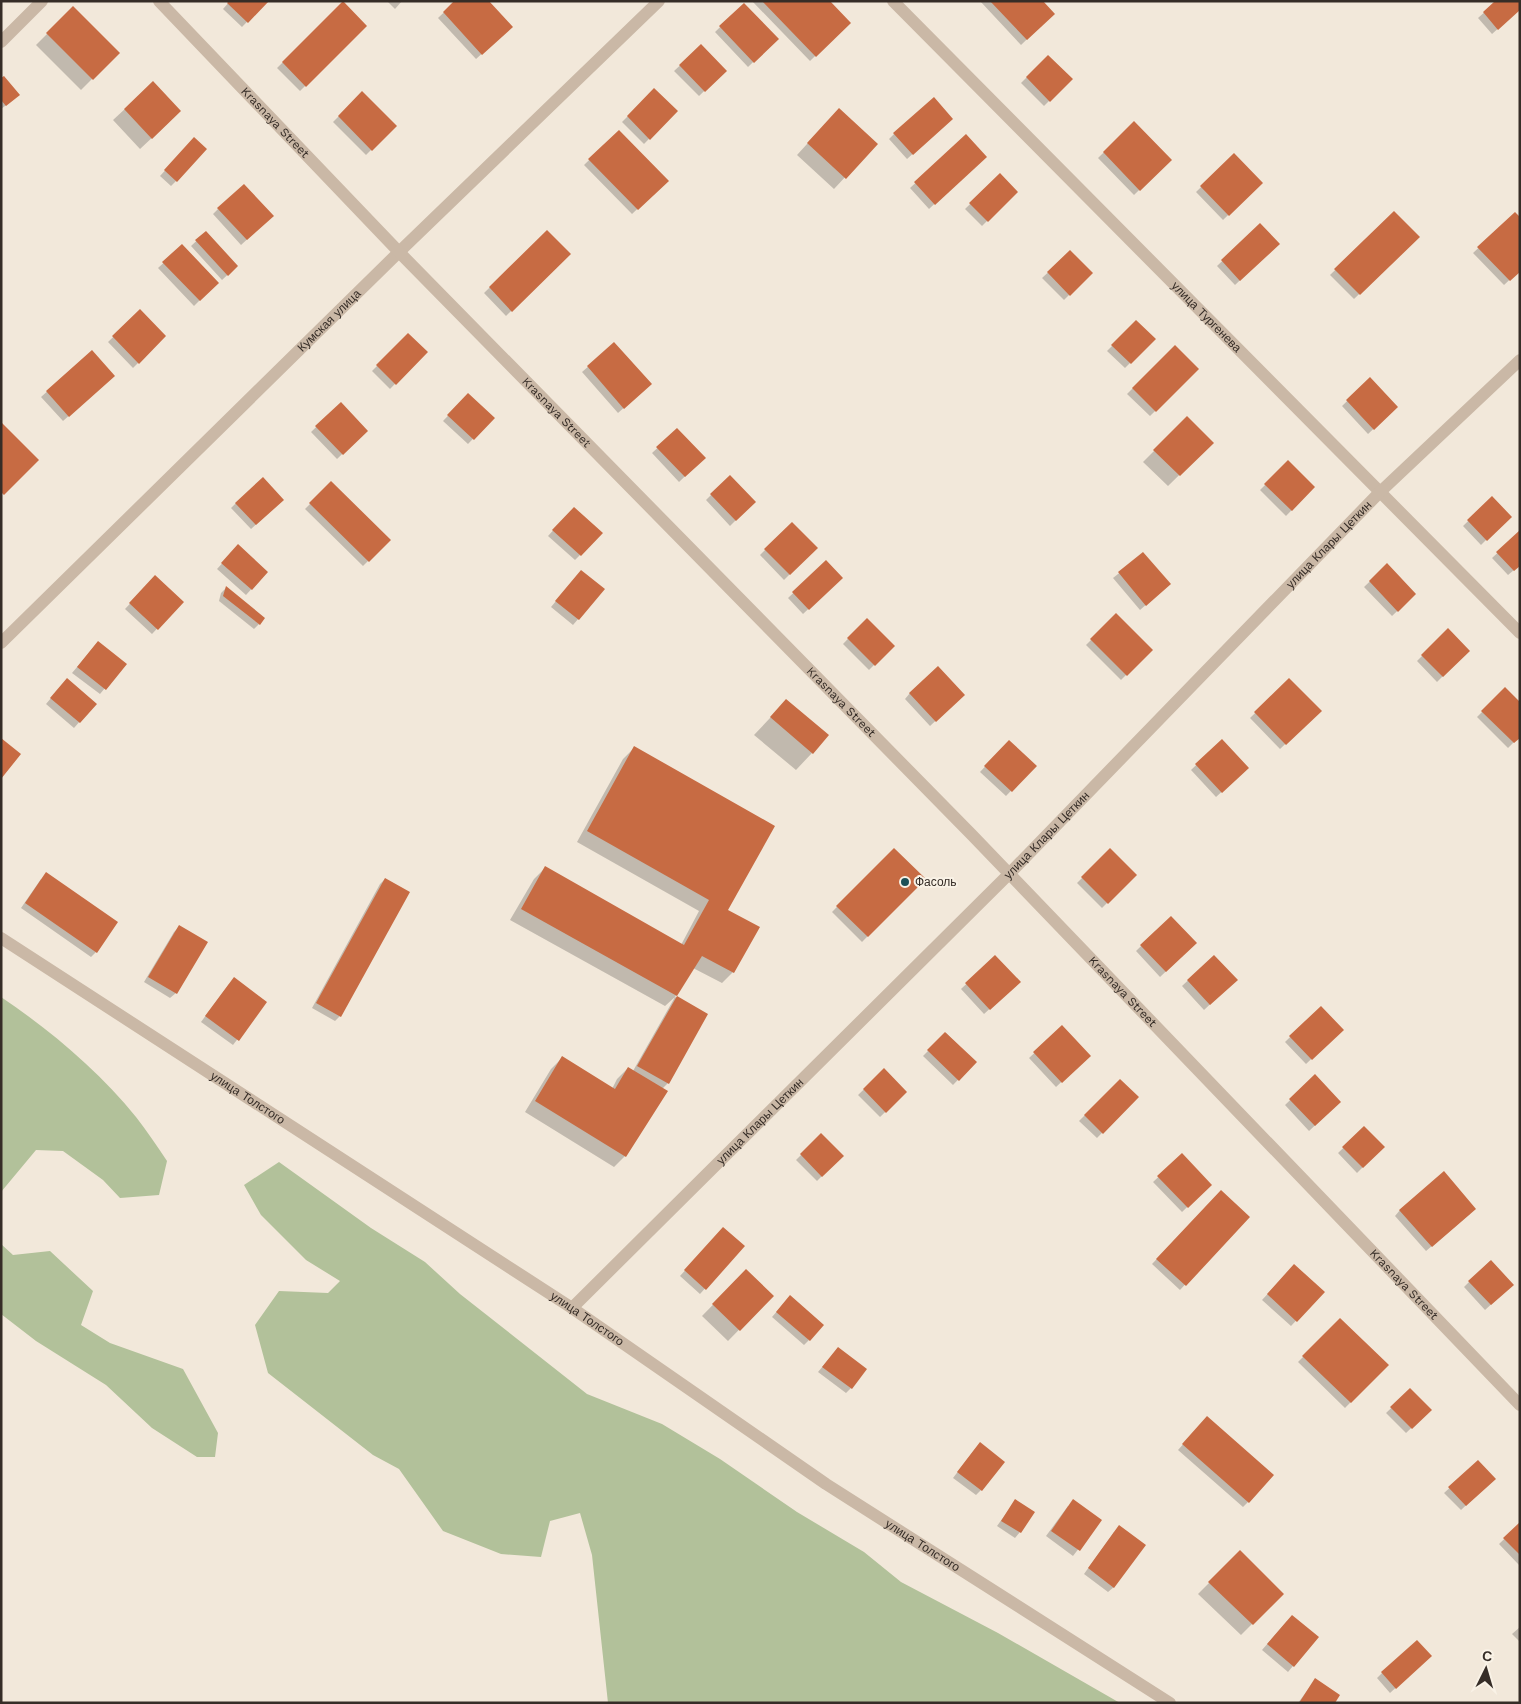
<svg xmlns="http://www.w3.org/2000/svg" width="1521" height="1704" font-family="'Work Sans',sans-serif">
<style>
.green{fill:#b2c19a}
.shadow{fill:#0003}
.building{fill:#c76b43}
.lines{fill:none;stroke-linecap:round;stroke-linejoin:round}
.minor{stroke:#cab8a6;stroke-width:12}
.tertiary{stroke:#cab8a6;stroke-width:12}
.poi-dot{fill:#1c5057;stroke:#f9f2e6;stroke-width:2}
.labels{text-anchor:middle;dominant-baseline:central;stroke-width:4;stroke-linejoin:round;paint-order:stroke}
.street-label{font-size:12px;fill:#362d27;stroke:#f9f2e6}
.poi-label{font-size:12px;fill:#362d27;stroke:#f9f2e6;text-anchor:start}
</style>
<rect width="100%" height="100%" fill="#f2e8da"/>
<path class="green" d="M1,997C50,1030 99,1071 136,1117C147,1131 157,1146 167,1161L159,1195L120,1198L103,1180L63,1151L36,1150L1,1192Z
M279,1162L371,1228L425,1262L460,1294L587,1394L662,1424L720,1459L797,1512L864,1552L901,1582L998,1633L1120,1703H608L592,1555L580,1513L550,1521L541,1557L501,1554L443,1531L399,1469L373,1455L268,1373L255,1325L279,1291L328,1293L340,1281L306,1260L261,1215L244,1185Z
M1,1244L13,1255L50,1251L93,1291L81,1325L110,1343L183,1369L218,1433L215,1457H197L152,1428L106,1385L36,1341L1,1314Z"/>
<path class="shadow" d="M230,1H267L242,27L223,9Z
M387,1H402L395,9Z
M456,1L506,32L476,59L438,18Z
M752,1H828L849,23L810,61Z
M980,1H1041L1053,14L1021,45Z
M1497,1L1520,9L1492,34L1478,18Z
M343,3L366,26L300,91L277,68Z
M744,4L777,39L748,67L715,32Z
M73,8L118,53L81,90L36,45Z
M701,46L725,71L699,96L674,71Z
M1048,56L1071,79L1044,106L1021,83Z
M1,79L13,100L1,109Z
M153,83L169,122L140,149L113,120Z
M654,90L676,111L644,144L622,122Z
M362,93L395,126L366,155L333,122Z
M828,121L876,144L834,189L797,155Z
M1134,123L1170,160L1134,195L1098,158Z
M946,124L907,159L889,139L894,134Z
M619,131L667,181L632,214L584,165Z
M966,136L985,156L929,209L910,188Z
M189,144L176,181L171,186L160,176Z
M1234,155L1261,183L1223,220L1196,192Z
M1000,175L1016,192L982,226L965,209Z
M218,209L267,221L241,245L213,214Z
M1394,213L1418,237L1354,299L1330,275Z
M1515,214L1520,270L1504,285L1473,253Z
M1260,225L1278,244L1235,285L1217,266Z
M206,232L237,266L222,280L191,246Z
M547,232L569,254L506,316L484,293Z
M182,246L217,283L194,306L158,268Z
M1070,252L1091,273L1064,300L1042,278Z
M140,311L165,336L133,368L108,342Z
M1136,322L1154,339L1125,368L1107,351Z
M408,335L426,352L390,389L372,371Z
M614,344L645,389L618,413L582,372Z
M1175,346L1198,369L1150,416L1127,394Z
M91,352L108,381L63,421L41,397Z
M1370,379L1397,407L1368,434L1342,406Z
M468,395L493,418L468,444L443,421Z
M340,404L366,431L337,459L311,432Z
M1187,418L1212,443L1168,486L1143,462Z
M677,430L704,458L679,482L652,453Z
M1288,462L1314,487L1286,516L1260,490Z
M730,476L754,502L730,526L706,500Z
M331,483L389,540L363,566L305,509Z
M1492,498L1510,516L1481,545L1463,526Z
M236,503L277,505L251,529L231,508Z
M569,513L580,555L575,560L548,536Z
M792,523L816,548L784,580L760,555Z
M1520,532V565L1508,575L1492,558Z
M238,546L267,572L246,595L217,569Z
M1143,554L1164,589L1140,610L1113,578Z
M826,562L841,578L803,614L788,598Z
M1387,565L1415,594L1392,616L1364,587Z
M155,577L182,602L152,634L125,609Z
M576,577L603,590L573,625L551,607Z
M226,588L259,624L254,629L219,601L221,593Z
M1116,615L1151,650L1121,680L1086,645Z
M867,619L893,646L869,670L843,644Z
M1448,630L1468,651L1437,682L1417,661Z
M98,642L125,664L100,694L72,673Z
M1289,680L1320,711L1280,749L1250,718Z
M62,685L95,704L74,728L46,704Z
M1505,689L1520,736L1508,748L1477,717Z
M910,693L958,700L930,726L905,699Z
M786,701L812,753L796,770L754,735Z
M1222,740L1248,768L1216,797L1191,770Z
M1009,741L1035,766L1006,796L980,772Z
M634,748L726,911L733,972L722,983L693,968L675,997L707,1014L668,1083L662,1089L625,1156L614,1167L525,1112L551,1069L562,1058L612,1089L617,1079L628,1068L633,1071L675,997L665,1006L510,920L534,879L545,868L681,945L699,911L577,842L623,759Z
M894,849L924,879L862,942L832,912Z
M1110,850L1135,875L1102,908L1077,883Z
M41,879L96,952L91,957L21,908Z
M385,879L340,1016L335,1021L312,1008L380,884Z
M1171,917L1196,943L1160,977L1136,951Z
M179,927L206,942L176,993L170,998L144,982L174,932Z
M1214,956L1236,980L1204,1010L1182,986Z
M995,957L1019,982L984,1014L961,989Z
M229,984L266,1002L233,1045L201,1022Z
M1321,1007L1342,1030L1306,1064L1285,1042Z
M1062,1027L1089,1056L1056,1087L1029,1058Z
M946,1033L975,1062L953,1085L923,1056Z
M884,1070L906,1092L880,1117L858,1095Z
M1315,1076L1340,1102L1309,1131L1285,1105Z
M1120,1080L1137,1097L1097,1138L1079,1121Z
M1364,1128L1383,1147L1357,1173L1338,1153Z
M821,1135L842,1156L817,1181L796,1160Z
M1182,1155L1210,1185L1182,1212L1153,1182Z
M1221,1192L1248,1217L1180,1290L1152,1264Z
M1400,1210L1470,1214L1426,1251L1395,1216Z
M718,1234L743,1246L700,1294L680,1276Z
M1490,1261L1507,1290L1485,1310L1464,1287Z
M1294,1266L1323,1292L1291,1326L1262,1300Z
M746,1271L772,1296L728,1341L702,1316Z
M785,1302L809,1340L804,1345L772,1317Z
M1340,1320L1387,1365L1345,1408L1298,1362Z
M838,1348L851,1388L846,1393L818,1372Z
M1410,1390L1430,1410L1406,1433L1386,1413Z
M1202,1423L1248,1502L1243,1507L1178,1450Z
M975,1449L981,1490L976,1495L953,1478Z
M1478,1462L1494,1479L1461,1510L1444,1493Z
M1015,1501L1020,1532L1015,1538L997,1526Z
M1068,1506L1100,1521L1073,1556L1046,1536Z
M1520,1524V1564L1519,1565L1499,1544Z
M1114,1532V1587L1108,1592L1084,1574Z
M1240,1552L1282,1594L1241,1635L1198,1594Z
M1287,1621L1317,1637L1288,1672L1262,1650Z
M1520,1627V1642L1512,1634Z
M1425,1661L1390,1693L1377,1678L1382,1673Z
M1315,1680L1333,1703H1298Z"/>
<path class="building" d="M229,1H269L248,23L227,3Z
M343,1L367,26L306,87L282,62Z
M454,1H489L513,27L482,55L443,12Z
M762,1H830L851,23L816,57Z
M990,1H1043L1055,14L1027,40Z
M1495,1H1520V10L1498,30L1483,12Z
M744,3L779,39L754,63L719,26Z
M73,6L120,53L93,80L46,33Z
M701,44L727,71L705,92L679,65Z
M1048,55L1073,79L1050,102L1026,77Z
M4,76L20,95L6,106L1,100V78Z
M153,81L181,111L152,139L124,109Z
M654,88L678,111L650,140L627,116Z
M362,91L397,126L372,151L338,116Z
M934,97L953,119L913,155L893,133Z
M839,108L878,144L846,179L807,143Z
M1134,121L1172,160L1140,191L1103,152Z
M619,130L669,181L638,210L588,159Z
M966,134L987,157L935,205L914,182Z
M194,137L207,149L177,182L164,170Z
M1234,153L1263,183L1229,216L1200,186Z
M1000,173L1018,192L988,222L969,203Z
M244,184L274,216L247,240L217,208Z
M1394,211L1420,237L1360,295L1334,269Z
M1515,212L1520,217V272L1510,281L1477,247Z
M1260,223L1280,244L1240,281L1221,260Z
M547,230L571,254L512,312L489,287Z
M206,231L238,266L228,276L195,240Z
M182,244L219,283L200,301L162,262Z
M1070,250L1093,273L1070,296L1047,272Z
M140,309L166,336L139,364L112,336Z
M1136,320L1156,339L1131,364L1111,345Z
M408,333L428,352L396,385L376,365Z
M614,342L652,384L624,409L587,366Z
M1175,345L1199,369L1156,412L1132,388Z
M92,350L115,376L69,417L46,391Z
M1370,377L1398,407L1374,430L1346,400Z
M468,393L495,418L474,440L447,415Z
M341,402L368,431L343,455L315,426Z
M1187,416L1214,443L1180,476L1153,450Z
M1,422L39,460L4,495L1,492Z
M677,428L706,458L685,477L656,447Z
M1288,460L1315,487L1292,511L1264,484Z
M730,475L756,502L736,521L710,494Z
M263,477L284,500L256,525L235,503Z
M331,481L391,540L369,562L309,503Z
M1492,496L1512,517L1487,541L1467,520Z
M574,507L603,533L581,556L552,530Z
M792,522L818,548L790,575L764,549Z
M1520,530V566L1514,571L1496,552Z
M238,544L268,572L252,590L221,563Z
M1143,552L1171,584L1146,606L1118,572Z
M826,560L843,578L809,610L792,592Z
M1387,563L1416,594L1398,612L1369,581Z
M581,570L605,589L579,620L555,601Z
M155,575L184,602L158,630L129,603Z
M226,586L265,618L260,625L223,596Z
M1116,613L1153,650L1127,676L1090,639Z
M867,618L895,646L875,666L847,638Z
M1448,628L1470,651L1443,677L1421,655Z
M98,641L127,664L106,690L77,667Z
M938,666L965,695L936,722L909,693Z
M67,678L97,704L80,723L50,698Z
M1289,678L1322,711L1286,745L1254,712Z
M1505,687L1520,702V738L1514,743L1481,711Z
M786,699L829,735L813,754L770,717Z
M1,738L21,754L1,779Z
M1222,739L1249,768L1222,793L1195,764Z
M1009,740L1037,766L1012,792L984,766Z
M634,746L775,826L728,910L760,927L734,973L702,956L677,996L521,909L545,866L684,945L709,900L587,831Z
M894,848L926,879L868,937L836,906Z
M1110,848L1137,875L1108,904L1081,877Z
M46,872L118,922L97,953L25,903Z
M385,878L410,892L341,1017L316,1003Z
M1171,916L1197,943L1166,972L1140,945Z
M179,925L208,942L177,994L148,977Z
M995,955L1021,982L990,1010L965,983Z
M1214,955L1238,980L1210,1005L1187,980Z
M234,977L267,1002L239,1041L205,1016Z
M677,996L708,1014L669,1084L637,1066Z
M1321,1006L1344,1030L1312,1060L1289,1036Z
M1062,1025L1091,1056L1062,1083L1033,1052Z
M945,1032L977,1062L959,1081L927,1050Z
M562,1056L615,1089L628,1067L668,1091L626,1157L535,1101Z
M884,1068L907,1092L886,1113L863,1089Z
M1315,1074L1341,1102L1315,1126L1289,1099Z
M1120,1079L1139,1097L1103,1134L1084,1115Z
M1364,1126L1385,1147L1363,1168L1342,1147Z
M821,1133L844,1156L822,1177L800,1154Z
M1182,1153L1212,1185L1188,1208L1157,1176Z
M1444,1171L1476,1209L1432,1247L1399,1210Z
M1221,1190L1250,1217L1186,1286L1156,1259Z
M723,1227L745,1246L706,1290L684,1270Z
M1491,1260L1514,1285L1491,1305L1468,1281Z
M1294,1264L1325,1292L1297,1322L1267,1294Z
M746,1269L774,1296L740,1331L712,1304Z
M790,1295L824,1325L810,1341L776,1312Z
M1340,1318L1389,1365L1351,1403L1302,1356Z
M838,1347L867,1369L852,1389L822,1367Z
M1410,1388L1432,1410L1412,1429L1390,1407Z
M1207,1416L1274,1475L1249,1503L1182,1444Z
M980,1442L1005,1462L982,1491L957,1472Z
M1478,1460L1496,1479L1466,1506L1448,1487Z
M1015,1499L1035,1512L1021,1533L1001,1521Z
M1073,1499L1102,1520L1080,1551L1051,1531Z
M1520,1522V1555L1503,1538Z
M1119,1525L1146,1545L1114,1588L1088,1568Z
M1240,1550L1284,1594L1253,1625L1208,1582Z
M1292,1615L1319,1637L1294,1667L1267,1644Z
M1417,1640L1432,1656L1396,1689L1381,1672Z
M1315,1678L1340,1695L1335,1703H1299Z"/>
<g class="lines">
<g class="minor">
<path id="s1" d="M893,1L1520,633"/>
<path d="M1,42L42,1"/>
<path id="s2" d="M1,643L399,252L659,1"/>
<path id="s3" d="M1,938L572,1308L826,1484L1170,1703"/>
<path id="s4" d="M572,1308L1009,874L1379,493L1520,360"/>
</g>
<path class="tertiary" id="s5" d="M159,1L399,252L972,835L1520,1405"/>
</g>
<circle class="poi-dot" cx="905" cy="882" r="5"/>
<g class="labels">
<g class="street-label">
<text stroke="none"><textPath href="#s5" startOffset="168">Krasnaya Street</textPath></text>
<text stroke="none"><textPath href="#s1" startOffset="445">улица Тургенева</textPath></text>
<text stroke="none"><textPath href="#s2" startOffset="460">Кумская улица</textPath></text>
<text stroke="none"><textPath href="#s5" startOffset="572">Krasnaya Street</textPath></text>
<text stroke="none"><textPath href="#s4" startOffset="1075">улица Клары Цеткин</textPath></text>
<text stroke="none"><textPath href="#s5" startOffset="978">Krasnaya Street</textPath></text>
<text stroke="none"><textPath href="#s4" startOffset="670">улица Клары Цеткин</textPath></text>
<text stroke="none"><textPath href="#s5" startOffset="1382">Krasnaya Street</textPath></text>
<text stroke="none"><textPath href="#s3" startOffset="294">улица Толстого</textPath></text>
<text stroke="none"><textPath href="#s4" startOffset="265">улица Клары Цеткин</textPath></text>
<text stroke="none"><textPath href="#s5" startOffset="1788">Krasnaya Street</textPath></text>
<text stroke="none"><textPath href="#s3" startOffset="699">улица Толстого</textPath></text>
<text stroke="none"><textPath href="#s3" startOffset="1104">улица Толстого</textPath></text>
</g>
<g class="poi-label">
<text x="915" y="882">Фасоль</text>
</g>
</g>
<rect width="1521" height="1704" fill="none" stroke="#362d27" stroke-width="5"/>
<g transform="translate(1486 1669) rotate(5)" stroke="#f9f2e6" stroke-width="4" paint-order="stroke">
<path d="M0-4L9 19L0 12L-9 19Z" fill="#362d27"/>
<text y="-8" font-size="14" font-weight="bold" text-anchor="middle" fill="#362d27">С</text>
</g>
</svg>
